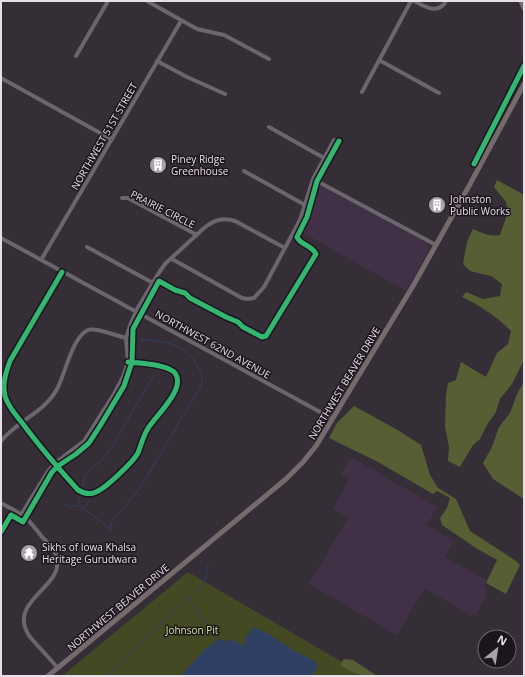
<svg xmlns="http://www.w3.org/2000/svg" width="525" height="677" font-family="'Open Sans',sans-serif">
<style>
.built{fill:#423146}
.green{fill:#434923}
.forest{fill:#575e34}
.water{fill:#304065}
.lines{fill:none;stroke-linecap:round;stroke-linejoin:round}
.stream{stroke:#304065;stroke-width:1}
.minor{stroke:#6b656d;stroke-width:4}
.major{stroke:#766a6c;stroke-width:5}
.cycleway-casing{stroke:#1c151d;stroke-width:8}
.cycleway{stroke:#33b770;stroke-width:5}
.labels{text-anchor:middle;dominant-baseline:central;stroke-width:3;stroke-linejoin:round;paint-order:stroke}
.street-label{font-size:10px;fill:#e8dee9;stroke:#1c151d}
.poi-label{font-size:10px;fill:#e8dee9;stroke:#1c151d;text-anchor:start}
.park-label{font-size:10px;fill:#d4e595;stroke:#1c151d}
</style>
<rect width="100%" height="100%" fill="#352e37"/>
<path class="built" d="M317,184L428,244L429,250L406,291L300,231L307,218Z
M351,457L437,507L427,525L455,541L445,557L486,580L484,584L487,592L485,599L476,614L470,616L435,594L424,589L397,635L309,584L348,518L333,509L349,479L341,474Z"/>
<path class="green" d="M188,572L366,676H62Z"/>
<path class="forest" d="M497,180L524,195V360L512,384L500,399L496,412L487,425L480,439L473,445L460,467L448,461L449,447L445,427L446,395L448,383L456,380L461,362L486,377L497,353L508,344L511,331C496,316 481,306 462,297L466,292L483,299L500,296L502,284L491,276L470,271L463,264L467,242L473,229C482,233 490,237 500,235L508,212L506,202L494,187Z
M524,381V499L493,479L483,463L492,447L499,427L510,413L517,394Z
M354,406L396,429L421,445L430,475L438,488L456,499L470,531L516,561L520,565L506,594L486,583L497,560L476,548L442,525L440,518L447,508L450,498L437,491L433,494L378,462L329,438L337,423Z
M344,659L353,660L377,676C363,676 351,674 340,664Z"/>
<path class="water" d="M254,627L267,633L293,650L315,661L317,665V669L310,676H181L205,649L219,639L226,641L233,640L243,646L246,637Z"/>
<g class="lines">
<path class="stream" d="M83,486L85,476L87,473L102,460L111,448L154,375
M64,504C70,509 75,504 81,506L109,528
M78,505L79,497
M85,507L89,501
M112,531L110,528L111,523L140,488L198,391C204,380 203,375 197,365C183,341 165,343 140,339
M188,599L219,639
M107,676L203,584L206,577L208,565"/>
<path class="minor" d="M147,1L197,29L224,35L269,59
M414,1C425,7 438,15 446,1
M76,56L108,1
M379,60L439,93
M157,61L187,77L225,94
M1,78L111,139
M362,92L411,1
M269,127L324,158
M244,171L305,205
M313,179L436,245
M122,198H128L197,235
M1,238L333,419
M87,247L153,283
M172,259L242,298L248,299L254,298L264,287L300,220L313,179L334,140
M41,260L181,21
M62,272L10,361C6,372 2,384 5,396C8,407 16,415 23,424C40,447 59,469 78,490C83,493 90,495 96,492C106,488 133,462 138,453C141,445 143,437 147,430C154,417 187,389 175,373C168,364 139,363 128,362
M1,441C17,421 45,412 57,389C65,375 72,337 88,330C95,327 117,336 126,338
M1,503C9,508 20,512 27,519C33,525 38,532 43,538C49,544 55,550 57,558C64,588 5,601 30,637L58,668
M21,515L48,471L55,463L84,441L114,394L123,377L128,362L126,338L131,323L136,311L158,274L165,264L204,228C214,220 223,217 235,221L285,248"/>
<path class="major" d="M521,1L524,8
M48,676L286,479L303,462L316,446L413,286L469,186L524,84"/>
<g class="cycleway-casing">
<path id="cycleway" d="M474,164L524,66
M62,272L10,361C6,372 2,384 5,396C8,407 16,415 23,424C40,447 59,469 78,490C83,493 90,495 96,492C106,488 133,462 138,453C141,445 143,437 147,430C154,417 187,389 175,373C168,364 139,363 128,362
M1,532L11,515L23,522L52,472L58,466L76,454L89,443L100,426L124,386L132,362L133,329L159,281L175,290L185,293L190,298L226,317L238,322L243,327L262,337L266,336L316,254C312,245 300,245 297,237L307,217L317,181L339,141"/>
</g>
<use href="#cycleway" class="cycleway"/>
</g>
<defs>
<g id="building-disc" transform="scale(0.9)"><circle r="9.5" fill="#a9a0ab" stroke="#1c151d"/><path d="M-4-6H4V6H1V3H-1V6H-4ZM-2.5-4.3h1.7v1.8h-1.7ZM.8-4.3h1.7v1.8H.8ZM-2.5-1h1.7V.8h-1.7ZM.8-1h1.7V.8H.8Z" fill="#fff"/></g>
<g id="temple-disc" transform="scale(0.9)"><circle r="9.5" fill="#a9a0ab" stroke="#1c151d"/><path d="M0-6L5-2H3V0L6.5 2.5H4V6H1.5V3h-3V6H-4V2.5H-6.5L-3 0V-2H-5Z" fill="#fff"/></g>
</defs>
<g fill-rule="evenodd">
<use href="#building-disc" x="158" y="165"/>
<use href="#building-disc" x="437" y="205"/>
<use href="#temple-disc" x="29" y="553"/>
</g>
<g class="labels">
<g class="street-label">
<text transform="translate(104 136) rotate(-60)">NORTHWEST 51ST STREET</text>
<text transform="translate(163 209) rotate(27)">PRAIRIE CIRCLE</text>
<text transform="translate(213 344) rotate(29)">NORTHWEST 62ND AVENUE</text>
<text transform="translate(344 383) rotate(-59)">NORTHWEST BEAVER DRIVE</text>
<text transform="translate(118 607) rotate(-40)">NORTHWEST BEAVER DRIVE</text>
</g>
<g class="poi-label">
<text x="171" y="159">Piney Ridge<tspan x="171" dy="12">Greenhouse</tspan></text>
<text x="450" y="199">Johnston<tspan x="450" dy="12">Public Works</tspan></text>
<text x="42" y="547">Sikhs of Iowa Khalsa<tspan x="42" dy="12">Heritage Gurudwara</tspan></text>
</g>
<g class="park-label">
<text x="192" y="630">Johnson Pit</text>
</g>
</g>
<rect width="525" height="677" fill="none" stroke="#e8dee9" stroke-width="4"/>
<g transform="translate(497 649) rotate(30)"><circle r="19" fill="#1c151d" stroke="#6e656f"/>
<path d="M0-3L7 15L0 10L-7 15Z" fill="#a9a0ab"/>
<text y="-6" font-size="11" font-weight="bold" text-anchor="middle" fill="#e8dee9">N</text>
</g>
</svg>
